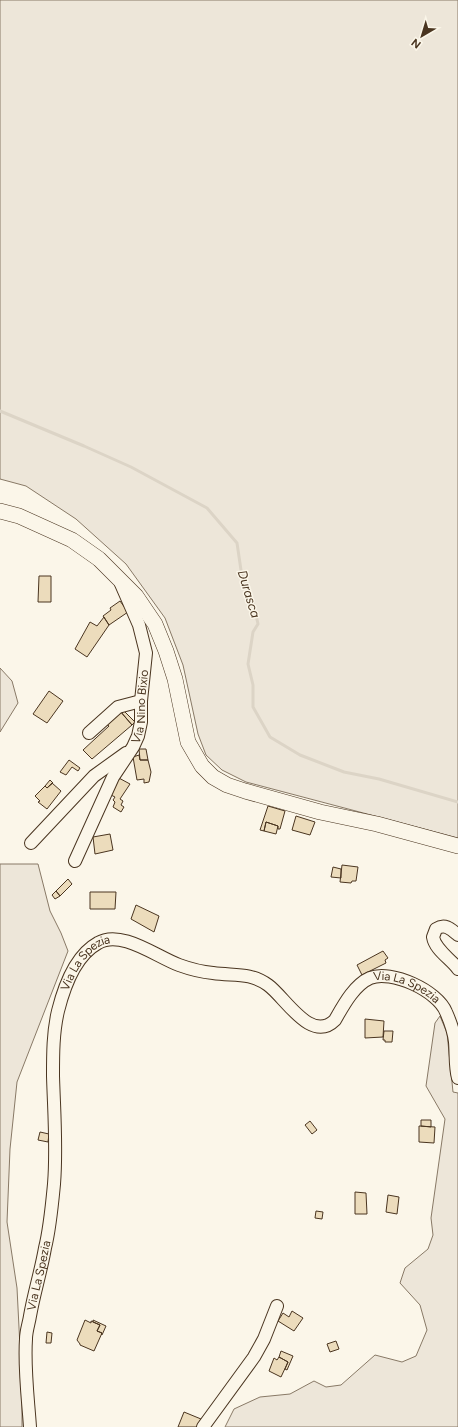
<svg xmlns="http://www.w3.org/2000/svg" width="458" height="1427" font-family="Figtree,sans-serif">
<style>
.green{fill:#ede6d9;stroke:#887966}
.lines{fill:none;stroke-linecap:round;stroke-linejoin:round}
.stream{stroke:#dcd4c6;stroke-width:3}
.building{fill:#ecdcbc;stroke:#4a3520}
.minor-casing{stroke:#4a3520;stroke-width:14}
.major-casing{stroke:#4a3520;stroke-width:16}
.minor{stroke:#fbf6e9;stroke-width:12}
.major{stroke:#fbf6e9;stroke-width:15}
.labels{text-anchor:middle;dominant-baseline:central;stroke-width:3;stroke-linejoin:round;paint-order:stroke}
.street-label{font-size:12px;fill:#4a3520;stroke:#fbf6e9}
.water-label{font-size:13px;font-style:italic;fill:#4a3520;stroke:#fbf6e9}
</style>
<rect width="100%" height="100%" fill="#fbf6e9"/>
<path class="green" d="M0,0H458V838L246,782L222,770L206,755L198,734L183,665L165,618L126,564L76,519L26,486L0,479Z
M0,668L12,681L18,703L0,732Z
M0,864H38L50,911L61,933L68,951L17,1082L10,1149L7,1222L17,1288L22,1387V1427H0Z
M440,1016L447,1033L453,1092L458,1093V1427H225L234,1409L260,1397L290,1394L314,1381L326,1387L341,1385L375,1355L402,1362L416,1356L427,1330L420,1305L400,1283L405,1268L428,1249L433,1235L431,1218L445,1119L426,1086L435,1023Z"/>
<g class="lines">
<path class="stream" d="M0,411L84,446L131,467L207,508L237,543L242,577L253,601L258,624L253,632L248,664L253,685V707L270,737L300,755L344,772L379,779L458,802"/>
</g>
<path class="building" d="M39,576H51V602H38Z
M120,601L128,612L109,625L103,616L111,610L110,608Z
M104,617L109,625L87,657L75,649L90,622L97,626Z
M49,691L63,701L47,723L33,714Z
M122,709L135,722L132,725L120,711Z
M120,711L132,725L92,759L83,750L109,726L106,724Z
M139,749H146L148,760H140Z
M139,755L140,760H148L151,772L149,782L144,783V779L137,780L133,757Z
M69,760L80,768L78,771L72,767L66,775L60,772Z
M117,777L130,784L120,799L123,801L121,805L124,807L121,812L113,807L115,802L113,800L115,797L109,794Z
M50,780L53,783L47,788L45,786Z
M52,783L61,791L47,809L38,802L40,801L35,796L45,786L47,788Z
M268,806L285,811L280,829H278V826L266,822L264,831L260,830Z
M296,816L315,822L310,835L292,830Z
M266,822L278,826L276,834L264,831Z
M110,834L113,850L95,854L93,837Z
M342,865L358,867L356,881H352L351,883L340,882Z
M333,867L341,869V878L331,877Z
M68,879L72,884L60,896L56,891Z
M56,891L60,896L55,899L52,895Z
M90,892H116L115,909H90Z
M136,905L159,916L154,932L131,919Z
M383,951L388,958L385,960L386,963L362,975L357,965Z
M365,1019L384,1021L383,1037L365,1038Z
M384,1031H393L392,1042H385V1040H383Z
M421,1120H431V1127L421,1126Z
M310,1121L317,1130L312,1134L305,1125Z
M419,1126L435,1127L434,1143L419,1142Z
M40,1132L49,1134L48,1142L38,1140Z
M355,1192L366,1193L367,1214H355Z
M388,1195L399,1197L397,1214L386,1212Z
M316,1211L323,1212L322,1219L315,1218Z
M292,1311L303,1318L294,1331L278,1321L283,1313L289,1317Z
M85,1320L91,1323V1321L100,1325L97,1331L102,1333L94,1351L80,1345V1344L77,1340Z
M93,1320L106,1326L102,1335L101,1334L102,1333L97,1331L100,1325L93,1322Z
M47,1332L52,1333L51,1343H46Z
M336,1341L339,1349L330,1352L327,1344Z
M281,1351L293,1356L287,1370L285,1369L288,1362L279,1357Z
M279,1357L288,1362L281,1377L269,1371L274,1358L277,1360Z
M184,1412L201,1419L197,1427H178Z"/>
<g class="lines">
<g class="minor-casing">
<g id="minor">
<path d="M89,733L118,707L141,701"/>
<path d="M31,843L94,776L126,753"/>
<path id="s1" d="M75,861L113,777L133,747L138,736L141,722V701L146,653L139,625L121,584"/>
<path d="M458,935C451,929 445,923 436,929L433,937C435,950 451,959 458,969"/>
<path id="s2" d="M30,1427C28,1398 24,1368 26,1339C26,1331 29,1323 30,1316C34,1293 41,1271 45,1248C50,1228 52,1205 54,1184C57,1148 54,1111 53,1076C53,1054 53,1032 58,1011C64,987 76,955 98,943C121,929 157,957 179,965C190,969 202,972 213,973C234,976 250,972 268,985C285,997 311,1044 335,1020C343,1006 354,985 370,978C391,969 438,991 446,1012C450,1021 454,1032 455,1042C456,1054 455,1067 458,1078"/>
<path d="M203,1427L254,1357L264,1339L277,1306"/>
</g>
</g>
<g class="major-casing">
<path id="major" d="M0,511L19,516L72,540L99,559L136,596L155,624L166,651L175,679L188,742L202,766L213,777L227,785L245,791L320,812L377,824L458,846"/>
</g>
<use href="#minor" class="minor"/>
<use href="#major" class="major"/>
</g>
<g class="labels">
<g class="street-label">
<text stroke="none"><textPath href="#s1" startOffset="170">Via Nino Bixio</textPath></text>
<text stroke="none"><textPath href="#s2" startOffset="477">Via La Spezia</textPath></text>
<text stroke="none"><textPath href="#s2" startOffset="859">Via La Spezia</textPath></text>
<text stroke="none"><textPath href="#s2" startOffset="153">Via La Spezia</textPath></text>
</g>
<g class="water-label">
<text transform="translate(249 594) rotate(73)">Durasca</text>
</g>
</g>
<g transform="translate(422 36) rotate(218)" stroke="#fbf6e9" stroke-width="3" paint-order="stroke">
<path d="M0-3L7 15L0 10L-7 15Z" fill="#4a3520"/>
<text y="-6" font-size="11" font-weight="bold" text-anchor="middle" fill="#4a3520">N</text>
</g>
</svg>
